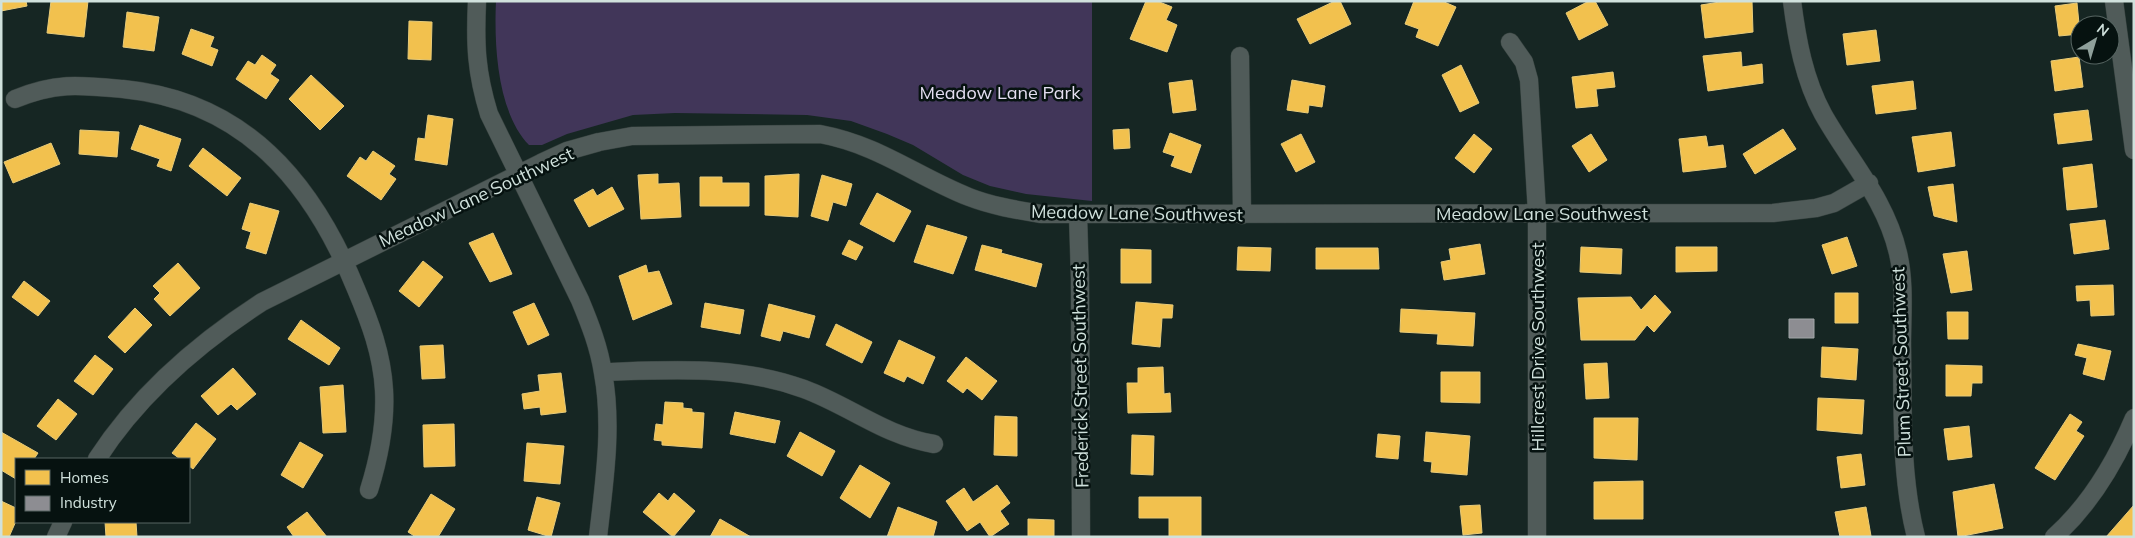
<svg xmlns="http://www.w3.org/2000/svg" width="2135" height="538" font-family="Mulish,sans-serif">
<style>
.green{fill:#413659}
.homes{fill:#f2c14e;stroke:#e8cb79}
.industry{fill:#8d8d92;stroke:#a1a6a8}
.lines{fill:none;stroke-linecap:round;stroke-linejoin:round}
.street-casing{stroke:#35413e;stroke-width:19}
.street{stroke:#505b59;stroke-width:18}
.labels{text-anchor:middle;dominant-baseline:central;stroke-width:5;stroke-linejoin:round;paint-order:stroke}
.park-label{font-size:18px;fill:#e4def1;stroke:#061210}
.street-label{font-size:18px;fill:#d0e1dc;stroke:#061210}
</style>
<rect width="100%" height="100%" fill="#162623"/>
<path class="green" d="M496,1H1092V201L1026,194L990,186L963,175L913,145L887,134L851,121L807,115L675,113L633,115L567,134L542,145H529C497,112 494,45 496,1Z"/>
<path class="homes" d="M1,1H26L27,6L1,11Z
M51,1H88L84,37L47,33Z
M1146,1H1157L1172,7L1166,20L1177,25L1167,52L1130,39Z
M1335,1H1340L1351,24L1310,44L1297,19Z
M1414,1H1442L1456,7L1438,46L1416,37L1419,29L1405,24Z
M1589,1H1595L1608,25L1579,40L1566,13Z
M1726,1H1752L1753,32L1705,38L1701,5Z
M2077,3L2080,34L2059,36L2055,6Z
M127,12L159,17L154,51L123,47Z
M409,21L432,22L431,60L408,59Z
M191,29L214,37L210,47L218,50L212,66L182,54Z
M1876,30L1880,61L1847,65L1843,34Z
M1741,52L1742,67L1762,64L1763,83L1708,91L1703,56Z
M262,55L276,65L270,74L279,80L266,99L236,79L248,61L255,65Z
M2079,57L2083,87L2055,91L2051,61Z
M1461,65L1479,103L1460,112L1442,75Z
M1613,72L1615,87L1596,89L1598,106L1576,108L1572,77Z
M311,75L344,106L320,130L289,99Z
M1192,80L1196,110L1173,113L1169,83Z
M1292,80L1325,86L1322,107L1309,105L1308,113L1287,110Z
M1913,81L1916,109L1876,114L1872,86Z
M2088,110L2092,140L2058,144L2054,114Z
M428,115L453,119L447,165L415,160L418,138L425,139Z
M140,125L181,139L171,171L157,166L160,159L131,149Z
M1129,129L1130,148L1114,149L1113,130Z
M1783,129L1796,149L1755,174L1743,154Z
M80,130L119,132L117,157L79,154Z
M1951,132L1955,166L1918,172L1912,137Z
M1170,133L1201,145L1191,173L1171,166L1175,156L1163,152Z
M1301,134L1315,162L1296,172L1281,144Z
M1474,134L1492,149L1474,173L1455,158Z
M1591,134L1607,160L1589,172L1572,146Z
M1706,136L1708,147L1723,145L1726,167L1683,172L1679,139Z
M51,143L60,164L13,183L4,162Z
M203,148L241,178L227,196L189,166Z
M373,151L395,166L389,174L396,179L381,200L347,176L360,157L366,161Z
M2092,164L2097,207L2067,210L2063,168Z
M658,174V184L679,183L681,217L641,219L638,175Z
M799,174L798,217L765,215V176Z
M822,175L852,184L846,206L833,202L828,221L811,216Z
M700,177H722V183H749V206H700Z
M1953,184L1957,222L1934,216L1928,187Z
M612,187L624,209L589,227L574,200L593,189L597,196Z
M877,193L911,211L894,242L860,224Z
M250,203L279,211L266,254L246,248L251,232L242,229Z
M2105,220L2109,249L2074,254L2070,224Z
M927,225L967,237L953,274L914,262Z
M493,233L512,274L490,282L469,243Z
M1847,237L1857,266L1832,274L1822,245Z
M849,240L863,247L856,260L842,254Z
M1480,244L1485,274L1444,280L1441,262L1451,260L1449,249Z
M982,245L1002,250L1001,253L1042,264L1036,287L975,270Z
M1238,247L1271,248L1270,271L1237,270Z
M1581,247L1622,249L1621,274L1580,272Z
M1676,247H1717V271L1676,272Z
M1316,248H1378L1379,269H1316Z
M1121,249L1151,250V283H1121Z
M1967,251L1972,290L1951,293L1943,254Z
M423,261L443,277L419,307L399,291Z
M178,263L200,288L170,316L154,299L160,293L153,286Z
M646,265L648,273L659,271L672,304L633,320L619,276Z
M24,281L50,301L38,316L12,297Z
M2113,285L2114,315L2091,316L2090,300L2077,301L2076,286Z
M1835,293H1858V323H1835Z
M1655,295L1671,312L1654,332L1647,325L1635,340H1581L1578,298L1631,297L1641,310Z
M1136,302L1173,305L1172,318H1162L1160,347L1132,344Z
M534,303L549,335L528,345L513,312Z
M705,303L744,310L740,334L701,327Z
M769,304L815,316L809,338L783,331L780,341L761,336Z
M135,308L152,325L125,353L108,337Z
M1401,309L1475,313L1473,346L1437,344L1438,334L1400,332Z
M1947,312H1968V339H1948Z
M301,320L340,348L329,365L288,339Z
M836,324L872,342L862,363L826,345Z
M899,340L935,357L923,384L907,376L904,382L884,373Z
M2078,344L2111,351L2104,380L2083,374L2087,358L2075,355Z
M443,345L445,378L422,379L420,346Z
M1822,347L1858,349L1856,380L1821,377Z
M95,355L113,369L93,395L74,381Z
M966,357L997,381L982,400L967,388L963,393L947,381Z
M1607,363L1609,398L1586,399L1584,364Z
M1946,365L1982,366V383H1972L1971,396H1946Z
M1163,367L1164,394L1170,393L1171,412L1128,413L1127,383H1138V368Z
M233,368L256,394L237,410L231,404L218,415L201,396Z
M1441,372H1480V403L1441,402Z
M561,373L566,412L541,415L540,407L524,409L522,394L540,391L538,375Z
M343,385L346,432L323,433L320,387Z
M1818,398L1864,400L1862,434L1817,430Z
M58,399L77,414L56,440L37,426Z
M665,402L683,403V408L692,409V412L704,413L702,448L662,445V441L654,440L656,424L663,425Z
M735,412L780,421L775,443L730,434Z
M2070,414L2082,422L2076,431L2084,436L2055,480L2035,468Z
M995,416L1017,417V456L994,455Z
M1594,418H1638L1637,460L1594,458Z
M196,423L216,439L193,469L189,466V459H180L172,453Z
M454,424L455,466L424,467L423,425Z
M1969,426L1972,457L1948,460L1944,429Z
M1,432L38,453L34,459H16V479L1,470Z
M800,432L835,451L822,476L787,456Z
M1426,432L1470,436L1467,475L1431,472L1432,462L1424,461Z
M1378,434L1400,436L1398,459L1376,457Z
M1132,435L1154,436L1153,475L1131,474Z
M300,442L323,455L303,488L281,475Z
M527,443L564,446L560,484L524,481Z
M1861,454L1865,485L1841,488L1837,457Z
M860,465L890,483L870,518L840,498Z
M1643,481V519H1594V482Z
M1994,484L2003,528L1958,537L1953,492Z
M997,485L1010,503L1000,511L1009,524L990,537L980,522L967,531L946,501L964,488L973,502Z
M659,493L668,501L674,493L695,511L673,537L643,512Z
M431,494L455,509L438,537H416L408,532Z
M537,497L560,503L551,537L528,530Z
M1139,497H1201V537H1169V518H1139Z
M1,501L16,508V521L9,537H1Z
M1480,505L1482,533L1463,535L1460,506Z
M2134,505V537H2106Z
M898,507L937,522L933,537H887Z
M1866,507L1871,536L1840,537L1835,512Z
M307,512L327,537H294L287,527Z
M720,519L751,537H710Z
M1028,519L1054,520V537H1028Z
M105,522H136L137,537H106Z"/>
<path class="industry" d="M1789,319H1814V338H1789Z"/>
<g class="lines">
<g class="street-casing">
<path id="street" d="M477,1C475,44 476,72 489,114L580,300C590,324 599,347 603,373C613,426 604,484 598,537
M1792,1C1797,40 1804,79 1823,114C1850,162 1885,198 1898,253C1905,283 1902,314 1902,344C1903,409 1900,474 1916,537
M2114,1L2134,150
M1510,42L1524,62L1529,80L1537,213V537
M1240,56L1242,215
M15,99C56,82 80,85 123,89C244,101 312,181 356,289C370,322 382,354 384,390C386,425 379,458 369,490
M1078,215L1080,279L1081,537
M603,372C672,370 739,365 804,389C850,406 885,436 934,444
M97,459C139,394 197,344 262,302L541,163L567,151L599,142L632,136L820,134C879,145 916,176 969,197C992,206 1017,210 1041,214L1773,213L1816,208L1834,203L1869,183
M56,537L63,522
M2054,537C2091,504 2115,463 2134,418"/>
</g>
<use href="#street" class="street"/>
</g>
<g class="labels">
<g class="park-label">
<text x="1000" y="92">Meadow Lane Park</text>
</g>
<g class="street-label">
<text transform="translate(476 197) rotate(-25)">Meadow Lane Southwest</text>
<text transform="translate(1137 213) rotate(1)">Meadow Lane Southwest</text>
<text x="1542" y="213">Meadow Lane Southwest</text>
<text transform="translate(1537 347) rotate(-90)">Hillcrest Drive Southwest</text>
<text transform="translate(1901 362) rotate(-92)">Plum Street Southwest</text>
<text transform="translate(1080 376) rotate(-91)">Frederick Street Southwest</text>
</g>
</g>
<rect width="2135" height="538" fill="none" stroke="#d0e1dc" stroke-width="5"/>
<rect x="15" y="458" width="175" height="65" fill="#061210" stroke="#576562"/>
<rect x="25" y="470" width="25" height="15" fill="#f2c14e" stroke="#576562"/>
<text x="60" y="483" font-size="15" fill="#d0e1dc">Homes</text>
<rect x="25" y="496" width="25" height="15" fill="#8d8d92" stroke="#576562"/>
<text x="60" y="508" font-size="15" fill="#d0e1dc">Industry</text>
<g transform="translate(2095 40) rotate(38)"><circle r="24" fill="#061210" stroke="#576562"/>
<path d="M0-4L9 19L0 12L-9 19Z" fill="#8fa09b"/>
<text y="-8" font-size="14" font-weight="bold" text-anchor="middle" fill="#d0e1dc">N</text>
</g>
</svg>
